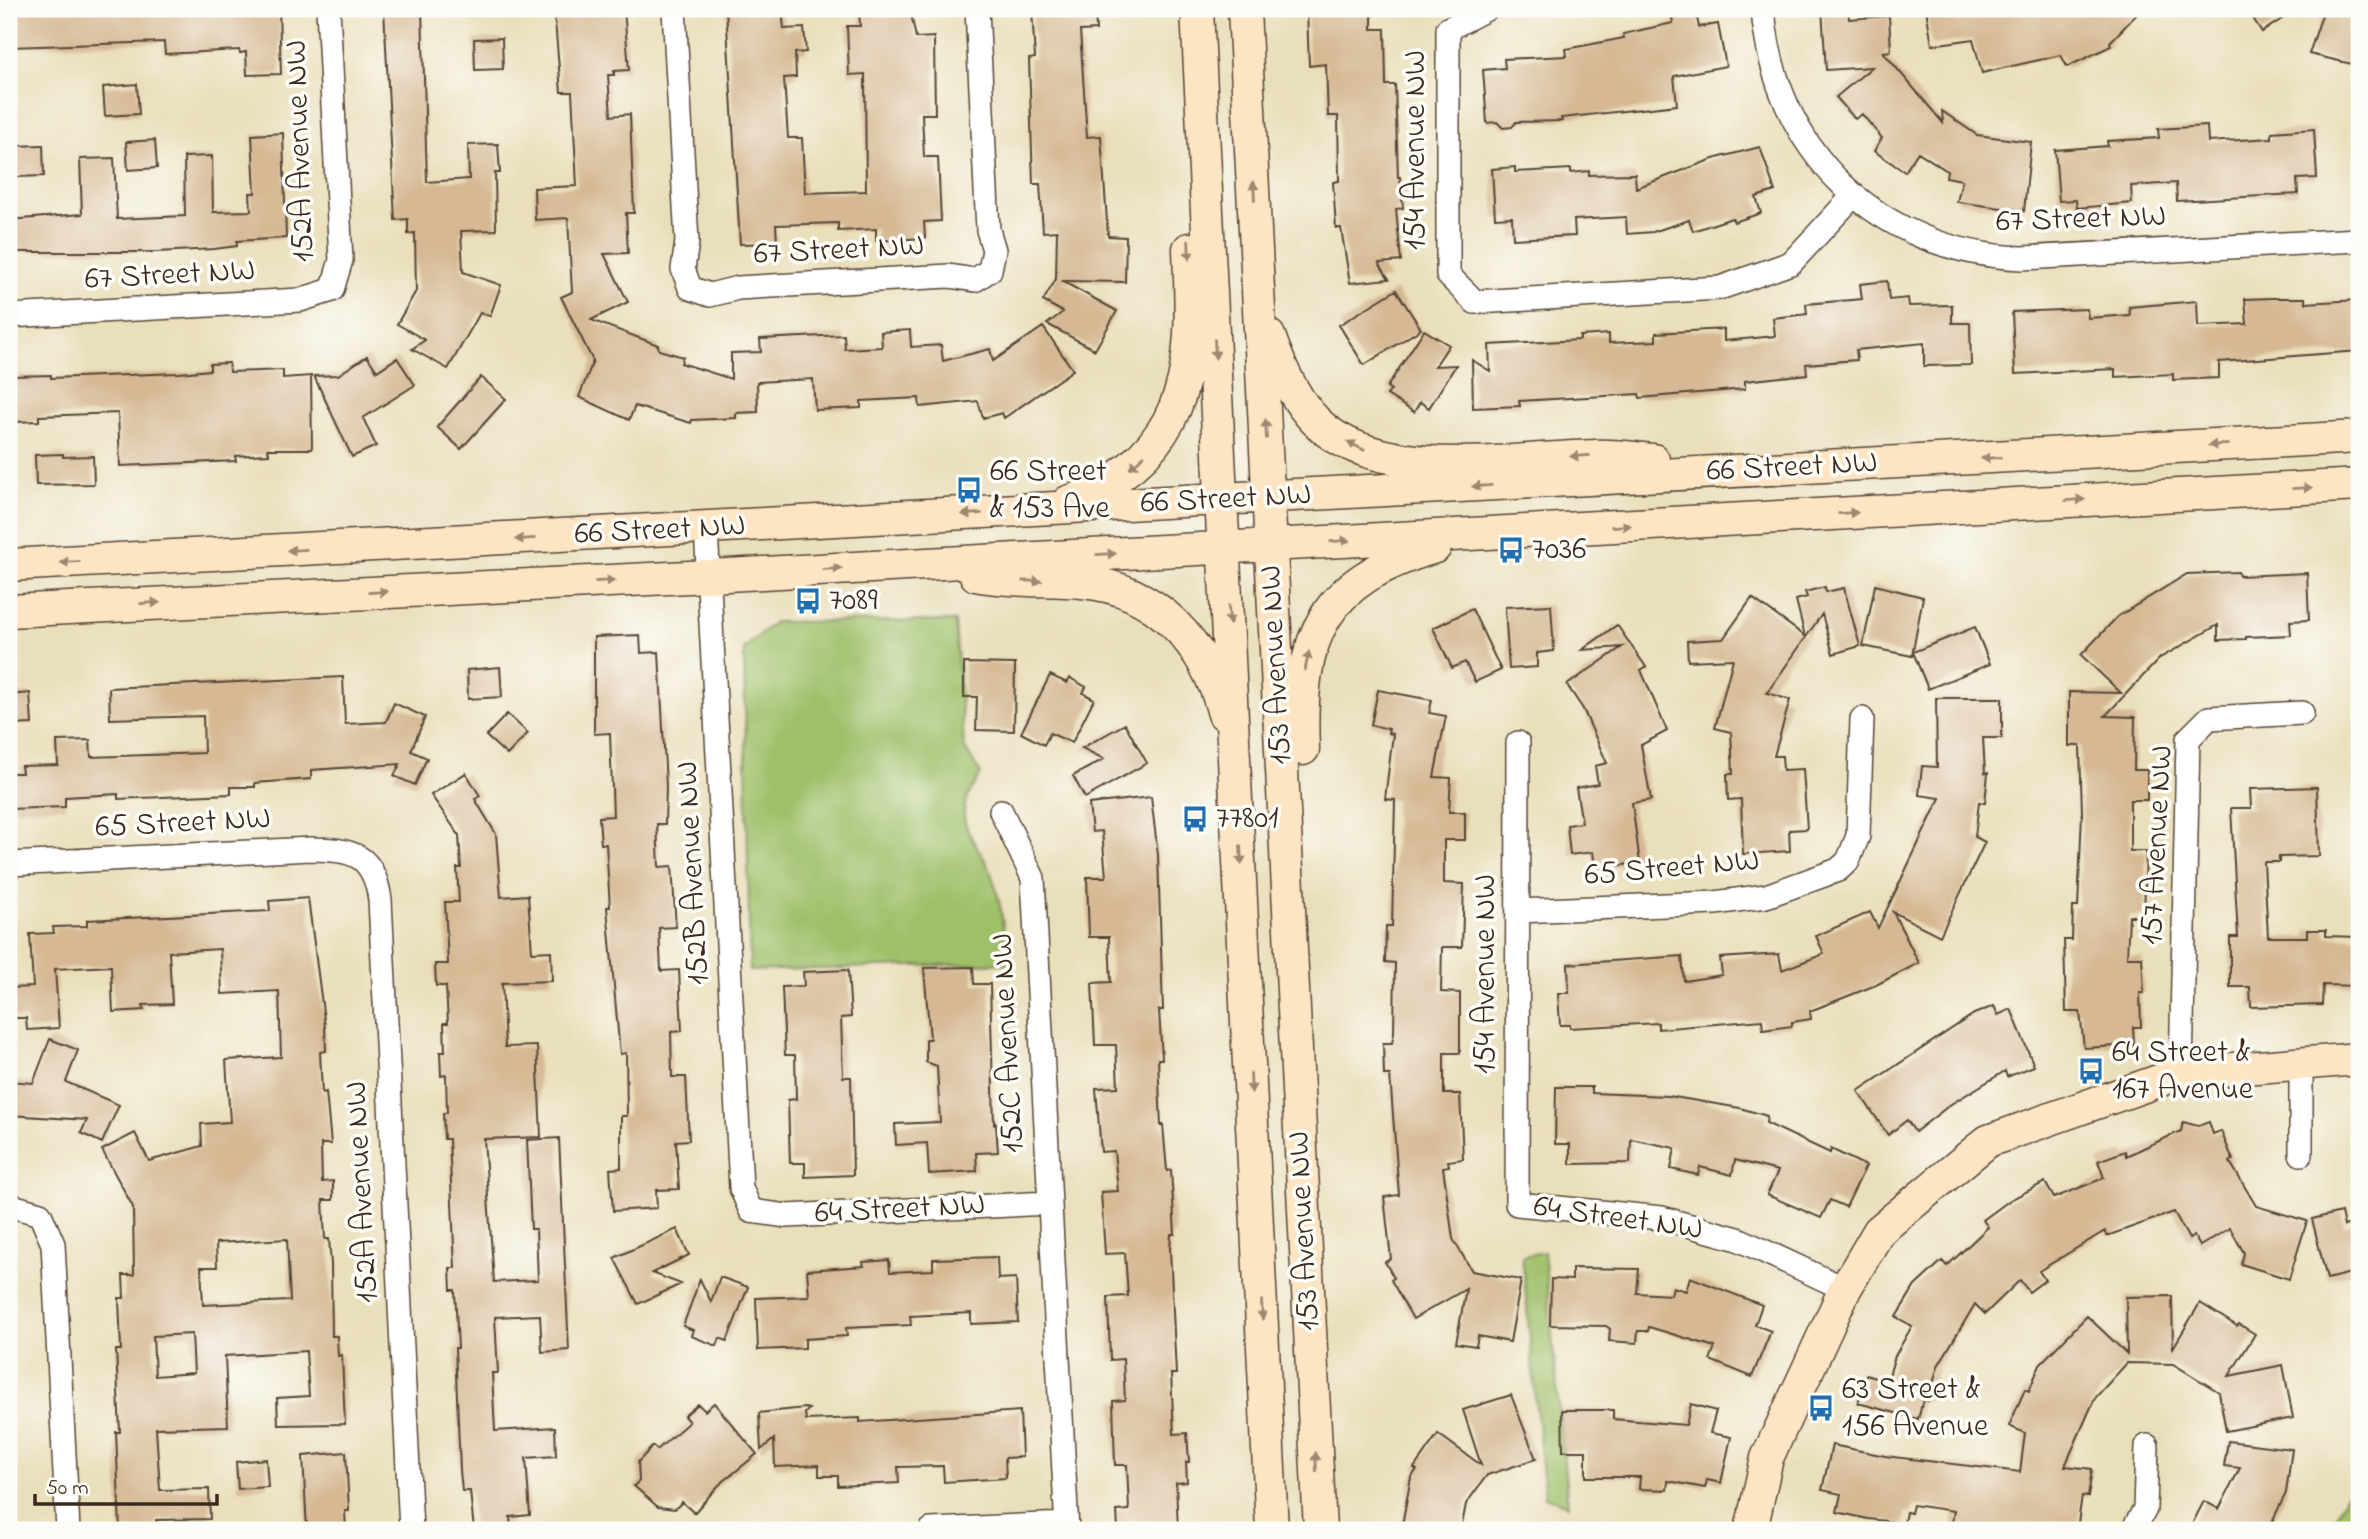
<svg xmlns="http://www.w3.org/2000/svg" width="2368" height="1539" font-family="'Indie Flower',sans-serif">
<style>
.green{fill:#9ec069;stroke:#6c7544;stroke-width:2}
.building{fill:#d6b994;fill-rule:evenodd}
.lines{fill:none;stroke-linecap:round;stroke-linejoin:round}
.street-casing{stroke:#554536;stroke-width:26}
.secondary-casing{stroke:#554536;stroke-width:35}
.street{stroke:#fff;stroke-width:23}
.secondary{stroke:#fde5c4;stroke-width:32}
.oneway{fill:#9c8871}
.labels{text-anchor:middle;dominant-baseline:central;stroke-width:7;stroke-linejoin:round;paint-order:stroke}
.street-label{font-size:32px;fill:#3b2a1e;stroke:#fdfcf7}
.poi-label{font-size:32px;fill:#3b2a1e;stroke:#fdfcf7;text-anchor:start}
</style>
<rect width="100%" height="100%" fill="#fdfcf7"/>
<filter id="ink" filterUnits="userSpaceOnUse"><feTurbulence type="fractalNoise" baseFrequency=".0143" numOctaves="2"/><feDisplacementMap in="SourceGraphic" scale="14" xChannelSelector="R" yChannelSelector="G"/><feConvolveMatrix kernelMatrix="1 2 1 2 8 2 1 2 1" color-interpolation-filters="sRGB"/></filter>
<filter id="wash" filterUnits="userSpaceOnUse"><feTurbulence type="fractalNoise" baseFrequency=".00686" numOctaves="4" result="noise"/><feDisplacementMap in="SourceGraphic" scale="28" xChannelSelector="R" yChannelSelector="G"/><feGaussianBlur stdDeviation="1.57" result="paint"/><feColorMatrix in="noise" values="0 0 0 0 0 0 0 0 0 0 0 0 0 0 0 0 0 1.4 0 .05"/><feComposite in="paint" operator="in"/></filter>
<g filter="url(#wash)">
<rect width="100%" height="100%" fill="#eadfbb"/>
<path class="green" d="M955,621L964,747L981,774C973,787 964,799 964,814C965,836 984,853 991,873C1002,902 1004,932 1007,963L750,971L744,649L774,622Z
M1544,1252L1568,1505L1545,1497L1522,1256Z
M2359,1470V1530H2329Z"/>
<g id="blocks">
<path class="building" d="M9,9H127V14L180,9H279L281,74L247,75L246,52L240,53L239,50L165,54L164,42L9,47Z
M384,9H422L427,182L469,179L468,145L498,144L500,173H495L496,230L461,231L463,272L501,285L490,316L480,313L448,369L412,349L425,340L397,324L416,291L415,233L408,234V219L395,220Z
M554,9H624L629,70L614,71V75H608L611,116L630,114L634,213H626L628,253L604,254L628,302L591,320L658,345L659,350L683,357L681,363L731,379V353L761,352L760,339L844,335L845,349L882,347L881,332L910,330L911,347L941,345L943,361L990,349L993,361L1043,327L1073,370L1004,418L1002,413L983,418L978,401L920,407L919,398L861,401V408L815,410L813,379L757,382L758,412L736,413V418L692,420L691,423L635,406L629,420L579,397L593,361L561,297L572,292L568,218L535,220L534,188L577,186L572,92H561Z
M726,9H782L784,29L804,28L806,52L795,53L796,77L784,78L788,138H802L805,193L866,191L865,74L849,75L847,26H860L859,9H910L916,38L934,37L935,114H922L924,157H938L941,221L924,222L925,238L876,241V229L838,231V223L776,225L777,243L740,244Z
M1032,9H1095L1096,30L1080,31L1087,137L1101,136L1108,236L1126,237L1125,282L1062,281L1117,311L1095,350L1047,324L1063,312L1043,301L1056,279L1057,231L1043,232L1040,184H1033L1029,59L1035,58Z
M1372,9V29H1385L1386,85H1395L1398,177H1400L1403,208L1396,209L1401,261L1379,263L1389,279L1350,283L1341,228H1336L1333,182L1339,181L1338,116H1328L1326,64L1309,66L1307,11Z
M1822,9H1848L1849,19L1889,16L1891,51L1883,52L1943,123L1942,111L1977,135L2031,142L2024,211L1957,202L1962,180L1946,177L1947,171L1918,152L1905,172L1874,151L1882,138L1862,114L1855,119L1836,97L1872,67L1826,70Z
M1926,9H2142L2110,42L2111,46L2067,67L2061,55L1982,73L1973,39L1932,45Z
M2247,9H2297L2262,32Z
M2324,9H2359V43L2352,64L2309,54Z
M1696,13L1699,27L1718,24L1726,66L1674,76L1677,105L1561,118L1562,121L1516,122L1512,127L1503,128L1497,122L1487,123L1483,70L1505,68L1504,59L1567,56L1566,49L1624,38L1623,34L1673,23L1672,17Z
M502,38L503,69L475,70L474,39Z
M137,84L139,114L105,116L103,87Z
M2207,126L2208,142L2272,138V132L2314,129L2317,178L2297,179L2298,194L2177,201L2176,183L2131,186L2132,203L2077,208L2076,200L2059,201L2055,150L2108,146L2107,141L2159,138L2158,129Z
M283,133L286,238L237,241V246L214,249L157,252H9V220L82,214L80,159L114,158L117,219L185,216L184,157L212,156L213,212L251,211L250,193H255L252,135Z
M155,140L157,168L128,170L126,142Z
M43,145L44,176L16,177L15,146Z
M1760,147L1775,191L1756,197L1761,213L1734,222L1732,218L1693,231L1689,220L1653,232L1627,234L1626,217L1574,220L1575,236L1513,239L1512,217L1495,218L1492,169L1515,167V172L1571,169V173L1589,171V175L1635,174L1636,188L1713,159Z
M1887,281L1889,300L1908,298L1909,306L1952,305V323H1970L1971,365L1924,366V343L1856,350L1857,360L1806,364L1807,374L1745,381V389L1640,398L1639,394L1519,401L1520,406L1473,408L1472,360L1490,371L1489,345L1580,340V336L1609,334V343L1656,341V333L1724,329V341L1775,336L1773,318L1807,314L1806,304L1862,299L1860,284Z
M1396,290L1421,329L1364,365L1339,325Z
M2273,298H2305L2306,303L2359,300V351L2219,362V378L2173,380V374L2115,377V369L2015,374L2012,312L2087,309L2088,318L2130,315L2129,307L2197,301L2198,326L2247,324L2245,299Z
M1424,330L1449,345L1435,366L1456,365L1429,408L1420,402L1414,412L1387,395L1391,390L1387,387Z
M367,356L377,371L397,358L415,385L363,418L376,446L352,457L314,376L338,375Z
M229,363L230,372L283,370V378L311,376L312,449H268L269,454L235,456L236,461L120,466L118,413L39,416V421L14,422L12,376L51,375V378L179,373L210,370V364Z
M481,377L506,399L461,449L437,427Z
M63,454V457L93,456L94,484L36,485L35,455Z
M2238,572L2239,576L2307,573L2309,620L2290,621L2291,635L2246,637V639L2218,640V625L2160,658L2105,716L2135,717L2134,770H2147V800H2130V851H2146L2144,916H2129L2127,957H2142L2144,993H2140L2141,1027H2133L2134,1045L2084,1048L2080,1012H2066L2064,940H2072L2073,907H2078L2082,813L2080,746H2069V692L2121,693L2081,655L2117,617L2187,574Z
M1875,585L1923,597L1912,656L1863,646Z
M1825,587L1826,592L1844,588L1860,646L1833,654L1822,614L1767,693L1790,700L1774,756H1782L1783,770L1803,769L1807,829L1789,830L1790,851L1743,854L1741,799L1728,800L1727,774H1733L1731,732L1715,728L1733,659L1688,661L1687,641L1723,639L1752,598L1805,636L1796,600L1807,597L1805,592Z
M1551,605L1554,651L1537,653V667L1509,669L1505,607Z
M1472,609L1501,670L1475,682L1465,662L1452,668L1433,628Z
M1617,625L1646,667L1641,670L1667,731L1641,745L1651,800L1632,803L1640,863L1595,868L1593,852L1570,855L1567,825L1582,823L1576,788L1598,784L1595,766L1607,763L1583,709L1567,685L1622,647L1582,650Z
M1975,627L1990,664L1928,689L1913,652Z
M640,635L641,653L659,652L666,786L665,824H657L659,867L672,866L676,927L659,928L661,971L679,970L682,1031L671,1032L672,1077H686L689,1140L676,1141L679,1189L656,1190L657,1208L613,1211L610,1169L621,1168V1116H627L626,1053L620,1054L607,907H610L606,844H601L599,817L613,816L610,733L594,734V637Z
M964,663L1015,664L1014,731L976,730L977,697H964Z
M500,667L502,697L468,699L467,670Z
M1050,675L1067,683L1070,678L1086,687L1083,693L1094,699L1072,743L1050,733L1044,745L1021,733Z
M343,677L345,724L386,722L394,703L425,717L411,751L427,758L415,785L394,776L400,764L311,770V779L255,783V787H231V794L118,799V794L65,797V807L9,809V773H22L21,766L58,765L57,741L90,740L91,757L204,753L203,716L110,719L109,688Z
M1378,690L1432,700L1429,713L1446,716L1434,777L1451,778L1449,812H1465V840H1444V883L1464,884L1462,947H1442L1441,992L1460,993V1053H1444V1094H1460L1463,1159L1448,1161L1449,1166L1443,1167L1453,1239L1472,1271L1521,1280L1510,1342L1478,1336L1476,1346L1456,1343L1466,1289L1413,1319L1391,1280L1394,1278L1385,1262L1391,1259L1384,1197L1399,1195L1390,1075H1384L1383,1043H1392L1394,1033L1395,963L1385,962L1386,926H1392L1395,800L1385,799L1393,734L1388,733L1389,729L1371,725Z
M30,693L32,724L9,725V695Z
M1936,698H2002V738H1983L1985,773H1988L1985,803L1979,802L1975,837L1985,842L1940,936L1893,912L1919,963L1876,985L1810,1011L1811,1019L1792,1022V1026L1763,1030L1762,1020L1658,1029V1023L1570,1028V1025H1560L1558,993H1569L1568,964L1682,956L1684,981L1722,975L1720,958L1779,954L1782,970L1824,954L1816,936L1870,912L1878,928L1940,798L1919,795L1922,766L1937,767Z
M507,714L528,733L507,755L486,736Z
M1125,724L1147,763L1085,798L1073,776L1104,759L1082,748Z
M466,773L480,796L475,799L496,834L501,897L528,895L532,952L551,951L552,981L502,983L505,1047L537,1046L541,1137L484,1139L494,1282L538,1280L536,1229H531L527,1140L559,1138L569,1350L542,1352L540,1315L495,1317L498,1373H492L495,1431L555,1427L556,1456L526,1458L530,1515L510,1517L511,1530H474L470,1491H462L460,1470L455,1348H458L455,1290H451L450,1268H455L449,1139H444L443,1113H447L446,1075L441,1076L440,1052H445L444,1023H448L446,986H436L435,964H448L445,902H459L457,868H461L459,835L431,795Z
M2317,787L2319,856L2279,857V862H2264L2268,937H2307V930H2326V936L2359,937V986L2323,985L2322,1005L2251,1007L2250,987H2230V937H2238L2231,808H2251L2250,789Z
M1151,797L1158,855L1162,980L1163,1010H1159L1162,1059H1158L1161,1126L1163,1125L1167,1171L1171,1170L1175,1234H1171L1170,1249L1176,1374H1171L1174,1434L1187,1433L1189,1462H1186L1187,1482L1176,1483L1178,1530H1118L1117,1511L1129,1510L1127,1465H1115L1113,1401L1125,1400L1123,1359L1110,1360L1108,1297L1128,1296L1125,1253L1105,1254L1101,1192L1118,1191L1114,1151L1101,1152L1096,1088L1118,1087L1116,1045H1095L1092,983L1111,982L1109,937H1089L1087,877H1106L1102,831L1092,832L1089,804Z
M308,898L325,1027L326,1051L320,1052L322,1093L326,1092L331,1144H321L322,1182L333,1181V1200H323L325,1239H329L331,1264L332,1336H337L338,1356L342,1355L345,1424L278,1425L277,1398L309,1396L306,1351L225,1356L228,1426L156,1428L160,1490L209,1489L210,1519L156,1520L157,1530H120L116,1432H120L116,1350H121L119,1298H124L123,1275H134L133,1207L102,1150L135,1133L149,1161L202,1146L201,1124L230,1122L226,1060L281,1057L279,991L222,994L220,949L169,952L172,1004L143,1005L144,1010L113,1012L111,966L55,969L59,1028L27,1030L26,1018H9V988L33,987L30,934L54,933L53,927L87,926V920L270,911L269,901ZM287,1239L290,1301L203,1305L201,1267H217L216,1243ZM192,1334L194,1373L155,1376L153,1336Z
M973,967L974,984H990L994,1124L996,1123L998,1152L976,1153L977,1171L929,1174L927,1143L896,1145L895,1124L940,1122L937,1066L926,1062V1039H930L924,968Z
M848,970L851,1017L841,1018L843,1077H851L853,1175L805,1177V1163H790L788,1100L796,1099L795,1055H785L782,987L804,986L803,972Z
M1994,1006L1998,1015L2011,1009L2034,1066L2007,1077L2005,1071L1951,1104L1915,1132L1907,1120L1888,1135L1858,1091L1974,1014Z
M50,1039L78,1050L66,1082L119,1105L102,1143L81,1133L87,1120L9,1115V1081L33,1083Z
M1556,1087H1592V1093L1668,1096L1740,1108L1767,1116L1766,1123L1830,1153L1831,1149L1866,1166L1846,1207L1830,1200L1821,1218L1767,1195L1778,1171L1735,1160L1732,1175L1700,1167L1698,1175L1671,1169L1675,1148L1631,1139L1630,1163L1570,1164V1144H1555Z
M2183,1122L2198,1126L2209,1122L2213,1134L2221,1131L2233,1160L2230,1162L2256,1206L2307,1221L2289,1279L2241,1264L2244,1253L2230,1228L2200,1246L2194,1236L2189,1239L2174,1212L2107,1236L2105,1231L2039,1271L2045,1280L2029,1292L2020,1280L1985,1314L1975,1304L1938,1366L1928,1401L1923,1400L1918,1419L1858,1403L1866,1375L1887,1382L1895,1356L1912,1326L1896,1317L1915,1286L1942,1261L1947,1266L1988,1227L1983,1220L2010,1200L2045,1182L2054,1198L2104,1178L2098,1161L2125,1151L2126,1156L2181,1131Z
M2341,1212L2344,1226L2359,1222V1271L2327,1279L2312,1219Z
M677,1229L689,1255L652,1273L681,1284L638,1304L614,1258Z
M997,1257L998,1279L1016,1278L1018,1322L971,1324V1313L910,1316L911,1325L846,1328L847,1336L805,1339V1348L758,1350L756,1298L809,1296L807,1270L864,1266L863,1262L889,1260L890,1272L933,1270V1259Z
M1572,1268L1639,1269L1637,1293L1671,1295L1673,1287L1686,1291L1690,1277L1762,1305L1755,1325L1771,1331L1752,1377L1710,1360L1715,1347L1649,1327L1648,1331H1638L1637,1343L1609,1341L1610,1329L1606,1326L1550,1325L1551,1279L1572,1280Z
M720,1277L748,1287L727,1341L720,1338L717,1346L691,1336L693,1330L683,1326L700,1279L711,1302Z
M2172,1296L2173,1348L2200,1303L2237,1326L2239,1324L2255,1334L2229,1376L2283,1365L2293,1418L2226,1431L2219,1392L2173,1364L2127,1363L2095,1398L2065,1466L2092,1469L2088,1497L2082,1496L2077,1530L1951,1528L1954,1511L1913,1505L1911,1513L1906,1512L1904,1523L1868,1519L1837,1512L1841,1494L1822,1490L1832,1445L1885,1456L2020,1472L2025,1433L2009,1426L2025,1389L2029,1391L2040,1364L2087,1316L2127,1354L2126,1297Z
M1511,1395L1536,1459L1487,1475L1466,1504L1461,1530H1401L1411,1477L1417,1470L1414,1468L1438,1434L1481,1465L1463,1410Z
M714,1403L757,1454L719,1485L694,1513L682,1502L675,1509L658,1507L634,1486L639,1481L638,1462L653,1446L657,1450L689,1422L684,1416L698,1404L705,1411Z
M1691,1404L1716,1411L1710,1433L1731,1437L1721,1483L1707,1480L1705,1488L1668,1481L1667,1490L1639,1489L1640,1477H1586V1451H1563L1562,1410H1613V1419L1686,1425Z
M805,1408L809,1409L805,1413L806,1420L860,1418V1422L1020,1411L1022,1457L1005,1458L1006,1478L944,1482L943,1466L898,1467L899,1483L838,1486V1476H819V1465L775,1467L774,1439L761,1450L759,1413Z
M2228,1441L2292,1449L2286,1493L2268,1530H2189L2204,1501L2219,1509L2240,1468L2224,1466Z
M346,1452L349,1511H345L346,1530H307L303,1456Z
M266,1459L268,1487L238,1489L236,1462Z"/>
</g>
</g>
<g filter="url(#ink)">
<use href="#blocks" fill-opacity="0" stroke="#554536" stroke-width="2"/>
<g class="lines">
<g class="street-casing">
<path id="street" d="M674,9L687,242L683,269L690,288L710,295L738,288L949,276L975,280L990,270L994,250L988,230L977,9
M1486,9L1448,29V275L1475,302L1720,288L1791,263L1853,196
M1763,9C1774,152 1878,252 2022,258L2359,240
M9,316L300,300L332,290L341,260L328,9
M706,529L741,1188L751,1211L787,1216L1049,1203
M1518,743L1517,1204L1662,1218L1738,1239L1845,1289
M1001,811L1033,878L1067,1530
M9,864L311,849C352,849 374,854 380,900L411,1530
M1518,911L1715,903L1766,896L1838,870L1848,861L1858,836L1862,719
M2301,1063V1154
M2181,1073L2188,739L2209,718L2302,713
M9,1205L40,1214L53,1244L68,1530
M931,1530L1067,1524
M2133,1530L2145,1509L2147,1446"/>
</g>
<g class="secondary-casing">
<path id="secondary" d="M1197,9L1272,1530
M1244,9L1320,1530
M1269,336C1281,370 1298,409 1327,431C1393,481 1516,458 1594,456C1614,455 1634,458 1653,460
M1068,502C1089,496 1103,487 1120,475C1199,420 1192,335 1189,249
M9,565L2359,437
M976,575C1011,582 1046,579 1082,582C1157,588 1206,644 1224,714
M9,611L709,576L2359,485
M1303,749C1298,635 1322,581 1435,547
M1751,1530L1767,1458L1845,1289L1879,1231L1988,1141L2181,1073L2359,1059"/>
</g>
<use href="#street" class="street"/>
<use href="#secondary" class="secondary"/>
</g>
<defs><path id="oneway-solid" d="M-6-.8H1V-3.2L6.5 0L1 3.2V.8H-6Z" transform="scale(1.75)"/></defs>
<g class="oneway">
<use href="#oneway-solid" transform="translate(1254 191) rotate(-93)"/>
<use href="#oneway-solid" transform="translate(1189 250) rotate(88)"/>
<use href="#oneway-solid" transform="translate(1215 349) rotate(87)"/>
<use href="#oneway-solid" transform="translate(1266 429) rotate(-93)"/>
<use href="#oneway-solid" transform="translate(2218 445) rotate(177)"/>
<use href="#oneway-solid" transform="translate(1356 446) rotate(-153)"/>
<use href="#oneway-solid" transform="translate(1580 456) rotate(177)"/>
<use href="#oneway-solid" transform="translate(1991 458) rotate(177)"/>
<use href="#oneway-solid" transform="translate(1137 462) rotate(138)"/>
<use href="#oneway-solid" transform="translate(1482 486) rotate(177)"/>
<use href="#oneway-solid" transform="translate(2302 488) rotate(-3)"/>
<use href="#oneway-solid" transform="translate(2075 500) rotate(-3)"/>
<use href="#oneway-solid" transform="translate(1848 513) rotate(-3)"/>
<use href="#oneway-solid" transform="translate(972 514) rotate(177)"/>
<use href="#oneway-solid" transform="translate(1621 526) rotate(-3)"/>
<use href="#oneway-solid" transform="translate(525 539) rotate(177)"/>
<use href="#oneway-solid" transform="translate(1340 541) rotate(-3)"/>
<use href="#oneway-solid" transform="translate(297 550) rotate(177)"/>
<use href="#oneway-solid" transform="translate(1106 554) rotate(-3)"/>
<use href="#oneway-solid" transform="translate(70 562) rotate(177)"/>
<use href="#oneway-solid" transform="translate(832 569) rotate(-3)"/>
<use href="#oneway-solid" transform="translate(605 581) rotate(-3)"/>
<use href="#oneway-solid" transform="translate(1032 581) rotate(1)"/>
<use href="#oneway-solid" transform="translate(378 592) rotate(-3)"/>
<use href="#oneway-solid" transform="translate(150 603) rotate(-3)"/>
<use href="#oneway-solid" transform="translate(1229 615) rotate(87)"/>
<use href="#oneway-solid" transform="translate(1307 661) rotate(-78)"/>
<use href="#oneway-solid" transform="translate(1241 855) rotate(87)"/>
<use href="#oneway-solid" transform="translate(1251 1083) rotate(87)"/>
<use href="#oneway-solid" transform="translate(1262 1310) rotate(87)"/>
<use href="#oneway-solid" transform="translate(1316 1462) rotate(-93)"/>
</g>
</g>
<defs>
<g id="bus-bare" transform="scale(2.1)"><path d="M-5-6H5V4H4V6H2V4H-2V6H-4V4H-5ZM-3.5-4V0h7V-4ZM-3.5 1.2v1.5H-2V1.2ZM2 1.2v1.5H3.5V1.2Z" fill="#1f6fb2" stroke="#fdfcf7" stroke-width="2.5" paint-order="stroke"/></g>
</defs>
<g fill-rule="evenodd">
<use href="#bus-bare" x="969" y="490"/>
<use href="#bus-bare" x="1511" y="550"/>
<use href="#bus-bare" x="808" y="601"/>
<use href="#bus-bare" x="1195" y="819"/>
<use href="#bus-bare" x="2091" y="1071"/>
<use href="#bus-bare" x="1821" y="1408"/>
</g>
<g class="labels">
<g class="street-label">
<text transform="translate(1416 150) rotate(-90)">154 Avenue NW</text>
<text transform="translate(301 151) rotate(-92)">152A Avenue NW</text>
<text transform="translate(2081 220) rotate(-2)">67 Street NW</text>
<text transform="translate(839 251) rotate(-3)">67 Street NW</text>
<text transform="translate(170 276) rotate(-3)">67 Street NW</text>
<text transform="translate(1792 468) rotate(-3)">66 Street NW</text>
<text transform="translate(1226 500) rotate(-3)">66 Street NW</text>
<text transform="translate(660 531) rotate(-3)">66 Street NW</text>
<text transform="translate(1277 665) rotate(-93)">153 Avenue NW</text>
<text transform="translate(183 824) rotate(-3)">65 Street NW</text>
<text transform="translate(2158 845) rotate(-87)">157 Avenue NW</text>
<text transform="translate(1672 869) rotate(-5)">65 Street NW</text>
<text transform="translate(694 873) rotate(-93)">152B Avenue NW</text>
<text transform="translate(1486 974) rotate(-90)">154 Avenue NW</text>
<text transform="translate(1009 1043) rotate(-93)">152C Avenue NW</text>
<text transform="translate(363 1192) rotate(-93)">152A Avenue NW</text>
<text transform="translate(900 1210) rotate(-3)">64 Street NW</text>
<text transform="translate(1618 1219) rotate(8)">64 Street NW</text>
<text transform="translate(1305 1231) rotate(-93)">153 Avenue NW</text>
</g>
<g class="poi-label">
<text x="990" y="472">66 Street<tspan x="990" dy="37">&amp; 153 Ave</tspan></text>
<text x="1532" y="550">7036</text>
<text x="829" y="601">7089</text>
<text x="1216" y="819">77801</text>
<text x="2112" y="1053">64 Street &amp;<tspan x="2112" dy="37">167 Avenue</tspan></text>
<text x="1842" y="1390">63 Street &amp;<tspan x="1842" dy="37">156 Avenue</tspan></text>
</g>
</g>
<rect width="2368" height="1539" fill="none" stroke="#fdfcf7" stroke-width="35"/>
<path d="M35 1494v10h182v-10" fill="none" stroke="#3b2a1e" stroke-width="3.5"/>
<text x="46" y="1494" font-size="21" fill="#3b2a1e" stroke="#fdfcf7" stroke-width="5" paint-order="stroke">50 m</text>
</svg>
